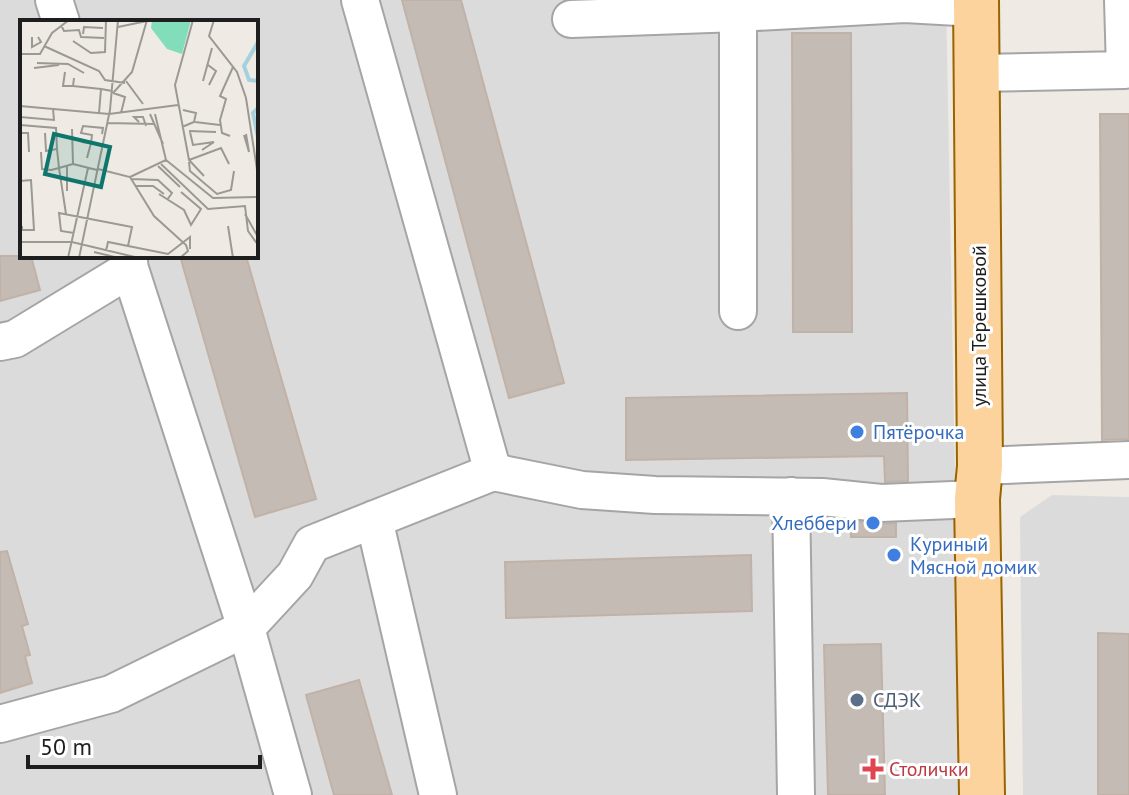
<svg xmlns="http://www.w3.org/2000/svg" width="1129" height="795" font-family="'PT Sans',sans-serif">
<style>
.residential{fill:#dcdbdb;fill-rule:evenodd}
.building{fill:#c4bbb4;stroke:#c1b2a7;stroke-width:2}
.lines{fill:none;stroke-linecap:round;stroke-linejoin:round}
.minor-casing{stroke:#a5a5a5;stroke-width:40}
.major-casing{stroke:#986400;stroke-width:48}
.minor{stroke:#fff;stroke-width:36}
.major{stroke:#fcd29d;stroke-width:44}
.shop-dot{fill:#3f7fe0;stroke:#fff;stroke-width:3}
.service-dot{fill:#5c6f8a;stroke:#fff;stroke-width:3}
.health-dot{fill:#e0444e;stroke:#fff;stroke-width:3}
.labels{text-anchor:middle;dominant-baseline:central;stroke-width:6;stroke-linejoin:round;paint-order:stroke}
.street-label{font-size:20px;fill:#1e1e1e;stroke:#fff}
.shop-label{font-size:20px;fill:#366cbe;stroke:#fff;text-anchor:start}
.service-label{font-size:20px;fill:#4e5e75;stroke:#fff;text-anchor:start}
.health-label{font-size:20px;fill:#be3a42;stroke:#fff;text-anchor:start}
.inset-river{fill:none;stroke:#a5d1dd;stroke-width:4}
.inset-road{fill:none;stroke:#9b9995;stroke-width:2}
.view{fill:#0f766e;fill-opacity:0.15;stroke:#0f766e;stroke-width:4}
.inset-edge{fill:none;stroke:#1e1e1e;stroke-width:4}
</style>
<rect width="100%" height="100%" fill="#efebe4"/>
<path class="residential" d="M0,0H946L961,795H0ZM22,22H256V256H22Z
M1052,495L1129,497V795H1023L1020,517Z"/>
<path class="building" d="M402,0H461L564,383L509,398Z
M792,33H851L852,332H793Z
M1100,114H1129V439L1102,440Z
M0,256H31L40,290L0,301Z
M180,256H246L316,499L255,517Z
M907,393L908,481L885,482L884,456L626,460V398Z
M851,521L879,524L896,523V537H851Z
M7,551L28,624L22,626L30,655L25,656L32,683L0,693V552Z
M751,555L752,611L506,618L505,562Z
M1098,633L1129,634V795H1098Z
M881,644L885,795H828L824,645Z
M359,680L392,795H334L306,695Z"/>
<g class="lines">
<g class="minor-casing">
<path id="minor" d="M54,0L61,22
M571,19L738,13L737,0
M977,73L1125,70L1123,0
M738,311V13L905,4L976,8
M0,342L15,339L130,269L128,256
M980,466L1129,460
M493,472L582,490L655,495L822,497L881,503L977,499
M791,496L796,795
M374,519L438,795
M0,724L111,694L246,628L130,269
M293,795L246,628L295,575L312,544L493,472L360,0"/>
</g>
<g class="major-casing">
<path id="major" d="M976,0L980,466L977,499L982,795"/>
</g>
<use href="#minor" class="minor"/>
<use href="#major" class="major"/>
</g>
<g class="shop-dot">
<circle cx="857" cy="432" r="8"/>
<circle cx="873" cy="523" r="8"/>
<circle cx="894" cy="555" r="8"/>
</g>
<circle class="service-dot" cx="857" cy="700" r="8"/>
<path class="health-dot" d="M869 757h8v8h8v8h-8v8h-8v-8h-8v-8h8z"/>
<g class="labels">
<g class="street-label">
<text transform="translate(979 326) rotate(-90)">улица Терешковой</text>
</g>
<g class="shop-label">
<text x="873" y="432">Пятёрочка</text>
<text x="857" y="523" text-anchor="end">Хлеббери</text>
<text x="910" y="544">Куриный<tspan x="910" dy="23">Мясной домик</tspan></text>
</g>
<g class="service-label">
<text x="873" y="700">СДЭК</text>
</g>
<g class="health-label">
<text x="889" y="769">Столички</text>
</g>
</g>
<g transform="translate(20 20)">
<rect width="238" height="238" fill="#efebe4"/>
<path d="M132,0H171L162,34L147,29L131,8Z" fill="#82deba"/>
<path class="inset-river" d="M238,22L224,46L229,60L238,61M238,88L233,93L238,117"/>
<path class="inset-road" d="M173,0L155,65L169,140L184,156M194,0L189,16L217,52L226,78L238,156M41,5L44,11L59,10L61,17L84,18M98,7L127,1M63,14L64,7L83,8M12,17V27L21,22L18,17M53,21L71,33L85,32L86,0M24,26L79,51L85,60L105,63M0,34H20L32,13L49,0M17,43L48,44L64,53M188,45L196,51L189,65M14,48L39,45M45,52L43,66H53L54,58M106,61L123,84M183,61L192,28M53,66L81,69M93,73L112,52L127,0M93,73L105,77L101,93M0,86L89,94L158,85M79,93L81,69L92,71M130,94L143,124M0,97L34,100L33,89M119,102L114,97H123L126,106M175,102L200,105M88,103L134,104M0,105L36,108L37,129L26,131L25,113M162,107L174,102L176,93L163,90M169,111L196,112M170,112L173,125L194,122L182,130M0,113H8L9,132M224,115L229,132L226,114M210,116L202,113L200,100L206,79L200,76L213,47M62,122L71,123L72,115L61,113L63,106L83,108L82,114M21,132L22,149L31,150L39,148L37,129M67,138L71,123L83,126M146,140L193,178L238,177M169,140L201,128L209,144M169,142L170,151L197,174L211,170L214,151M53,144L77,150M141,144L188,189L225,186L228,211L238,225M47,145V171M138,146L160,167M78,149L110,157L134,196L166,225L168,231L160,238M110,157L146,140L135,94M111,159L138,160L152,173L147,180M0,161L11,160L14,210H2V206M116,166H133L144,174M139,174L164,190L171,205L181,189L161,172M46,194L39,148L53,144L52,109M225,194L238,217M208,206L213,238M54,213L41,211L39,193L112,207L108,226M0,222H52L119,238M86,231L88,222L148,234L170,217V229M74,232L99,238M48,238L68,148M59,238L90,90L98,0"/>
<path class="view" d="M34,114L90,127L81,167L25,154Z"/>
<rect width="238" height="238" class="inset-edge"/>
</g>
<path d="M28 755v12h232v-12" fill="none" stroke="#1e1e1e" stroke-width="4"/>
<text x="40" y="755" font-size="24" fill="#1e1e1e" stroke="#ffffff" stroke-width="6" paint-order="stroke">50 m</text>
</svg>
